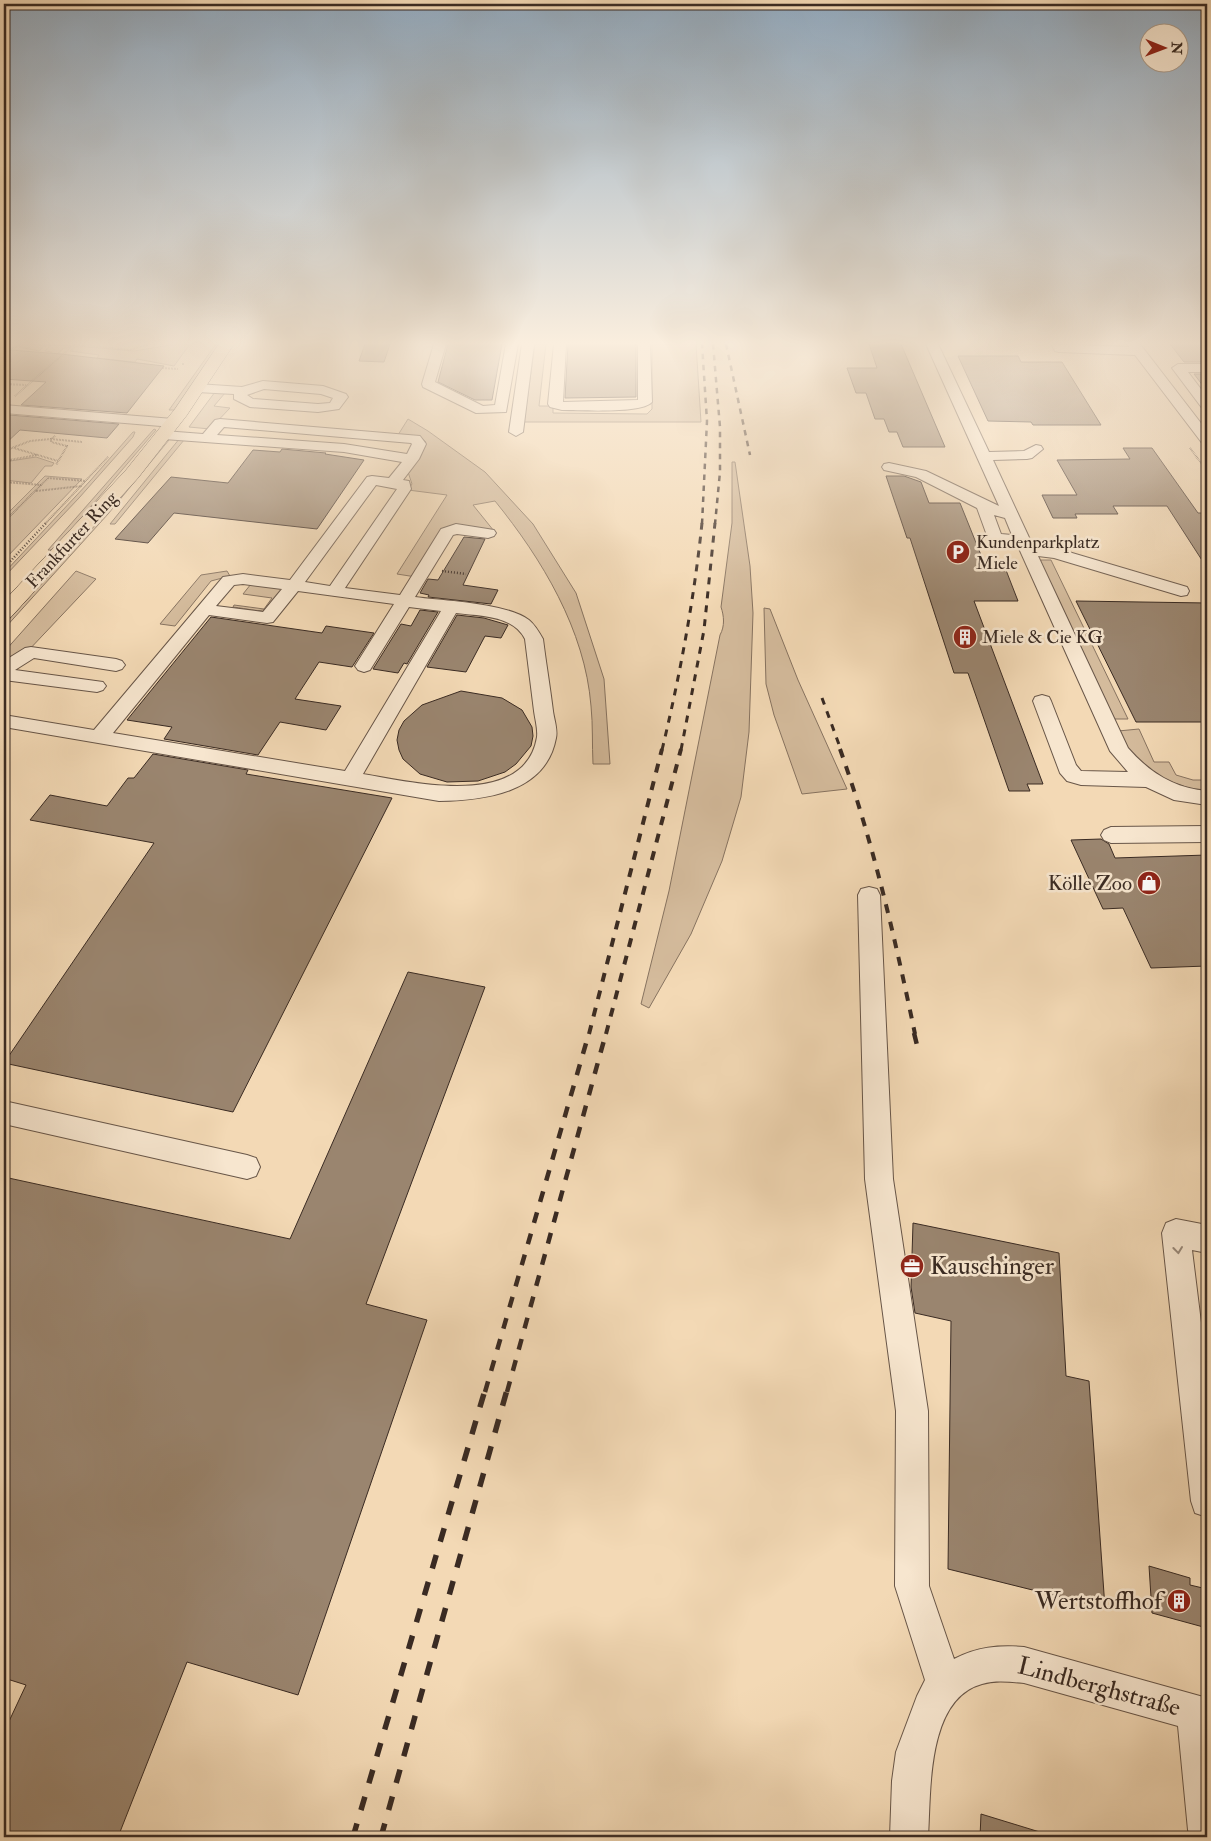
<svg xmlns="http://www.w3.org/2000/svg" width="1211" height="1841" font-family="'IM FELL Double Pica',serif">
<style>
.green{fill:#d4bb9c;stroke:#877360}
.building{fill:#9a856f;stroke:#3a2b23}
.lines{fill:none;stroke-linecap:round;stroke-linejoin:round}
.minor-casing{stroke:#685648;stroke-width:2}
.major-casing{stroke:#3a2b23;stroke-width:1}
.path-far1{stroke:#3a2b23;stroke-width:2;stroke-dasharray:0.5 1;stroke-linecap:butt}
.path{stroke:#3a2b23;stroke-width:2.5;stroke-dasharray:1 2;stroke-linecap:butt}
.minor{fill:#f7e6cf;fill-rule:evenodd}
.major{fill:#f3d9b5;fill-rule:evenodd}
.rail-far4{stroke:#3a2b23;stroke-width:2.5;stroke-dasharray:5.5 5.5;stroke-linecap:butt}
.rail-far3{stroke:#3a2b23;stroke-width:3;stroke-dasharray:7 7;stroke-linecap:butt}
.rail-far2{stroke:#3a2b23;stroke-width:4;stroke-dasharray:9 9;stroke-linecap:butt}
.rail-far1{stroke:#3a2b23;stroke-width:4.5;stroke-dasharray:11 11;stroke-linecap:butt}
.rail{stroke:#3a2b23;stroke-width:5.5;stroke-dasharray:14 14;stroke-linecap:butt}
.oneway{stroke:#988879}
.labels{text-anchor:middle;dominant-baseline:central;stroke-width:5;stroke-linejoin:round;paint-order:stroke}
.far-street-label{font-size:18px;fill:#3a2b23;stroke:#f7e6cf}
.far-poi-label{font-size:18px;fill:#3a2b23;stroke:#f7e6cf;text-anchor:start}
.poi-label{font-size:21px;fill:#3a2b23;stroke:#f7e6cf;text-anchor:end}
.near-poi-label{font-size:25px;fill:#3a2b23;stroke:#f7e6cf;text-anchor:start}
.near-street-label{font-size:25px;fill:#3a2b23;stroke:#f7e6cf}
</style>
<rect width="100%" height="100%" fill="#f3d9b5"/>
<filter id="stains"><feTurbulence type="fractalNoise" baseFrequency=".004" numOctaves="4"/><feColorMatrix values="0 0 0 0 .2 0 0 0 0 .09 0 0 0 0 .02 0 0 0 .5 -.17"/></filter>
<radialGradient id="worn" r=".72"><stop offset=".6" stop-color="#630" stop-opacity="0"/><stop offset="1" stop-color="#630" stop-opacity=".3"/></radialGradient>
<path class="green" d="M26,344L71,346L68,348H64L48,362L41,361L52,352L45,351L50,346H44L39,351L19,347Z
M178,344H190L174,366L137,359L135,362L97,358L99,355L70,351L76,346L134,351Z
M216,344H220L174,410H169Z
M535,344H546L539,406H549L553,408V413L647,414L652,409V344H696L701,422H524Z
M215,392L225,393L214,406L230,408L210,429L189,427Z
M408,419L428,431L485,472L533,524L576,593L604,679L610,764H593C592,745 593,725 591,706C585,630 542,559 495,501L473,505L494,531L455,526L416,577L397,574L447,495L408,490L412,484L408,472L426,442L421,437L398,435Z
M154,429L156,430L54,550H48Z
M133,432H135L133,437L79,498L4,577V573L90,481Z
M180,438L184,440L115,524H110Z
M169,440L108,514L4,629V625L105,513L165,441Z
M36,457L54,463L52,466H45L31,483L4,480V462Z
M732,462H735L750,566L753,613L749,732L741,797L722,861L691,934L649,1008L641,1004L669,891L720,635C725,626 724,616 721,607L732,523Z
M45,476L82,479L4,560V517Z
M1041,560H1051L1128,719H1113L1039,565Z
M76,571L96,579L26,653L4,668V652Z
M227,571L230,576L211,581L175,626L160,624L201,575Z
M251,584L281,588L282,590C263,617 265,611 233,607L234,605L264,609L272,598L243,594Z
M764,608L770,609L798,680L847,789L802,794L774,715L766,684Z
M1139,729L1154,762H1169L1176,775L1193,780H1207V793C1180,786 1150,777 1132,755C1126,748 1123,739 1118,731Z"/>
<path class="building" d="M365,344H390L384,362L359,361Z
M448,344H502L492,400H475L438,382Z
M568,344H636V397L565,398Z
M869,344H901L945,447H903L897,432H889L884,419H875L866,393H856L847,368H877Z
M1170,344H1207V362H1184Z
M11,350L61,354L164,366L127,413L21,405L46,382L4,379V353Z
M958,356H1018L1021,362H1062L1101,425H1033L1031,422L988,421Z
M1194,374H1207V391Z
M9,415L119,424L107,438L20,430L4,445V420Z
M1123,448H1152L1198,513H1207V568L1167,506H1113L1118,514H1075L1077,518H1053L1042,495H1077L1057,460L1130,459Z
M282,449L326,453L325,454L364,460L317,529L174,513L148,543L115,539L171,477L228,483L253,450L280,452Z
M886,476H904L921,482L929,503H960L985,565H1004L1018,601H974L1043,784H1027L1030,791H1009L968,673H954L910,538H907Z
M464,537L485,539L463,585L498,590L491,604L428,597L429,595L420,593L428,579L438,580Z
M1076,601L1207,603V722H1136Z
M420,610L438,612L407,664L404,663L398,673L373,669L401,624L411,626Z
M457,615L484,618L508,625L501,638L485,636L466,672L427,667Z
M211,617L322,633L326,626L374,633L352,667L319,662L295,699L341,706L326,730L280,722L258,755L164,739L172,727L127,720Z
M461,691L502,698L522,710L532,727L533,736L531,746L516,764L505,772L478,781L447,782L420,774L403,759L399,750L397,740L399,730L404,721L422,705Z
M153,754L248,770L246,774L392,798L233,1112L4,1063L154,843L30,820L50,795L107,806L128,778H134Z
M1101,839L1109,844L1115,858L1207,855V966L1151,968L1123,908L1103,909L1071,840Z
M408,972L485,987L366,1304L427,1320L298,1695L187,1662L118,1837H4V1732L26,1685L4,1678V1177L290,1239Z
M913,1223L1059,1253L1066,1376L1089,1381L1105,1608L948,1569L951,1321L915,1313L911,1287Z
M1149,1566L1190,1578V1585L1207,1589V1628L1152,1613Z
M981,1814L1043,1833L1042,1837H980Z"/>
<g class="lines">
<g class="minor-casing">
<path id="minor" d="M434,344H446L435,382L483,406L495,405L506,344H518L506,412L476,413L423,387L422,384Z
M522,344H534L523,432L516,436L509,432Z
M554,344H566L563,402L638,400V344H650L652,402C641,414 580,410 562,410L550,407L548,404Z
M926,344H938L989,452L1024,451L1036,445L1041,446L1043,449L1032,458L1027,459L993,460L1033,546L1062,550L1187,587L1189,591L1187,595L1181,596L1054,558L1038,556L1128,748C1150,773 1174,788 1207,791V805L1174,800L1146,787L1081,785L1067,781L1060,773L1033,701L1035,697L1042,695L1049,697L1051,701L1076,765L1081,771L1128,772L1110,751L1017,544L989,541L977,508L916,477L884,470L882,467L884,464L889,463L926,471L999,506ZM994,515L1005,518L1012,535L1001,534Z
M1051,344L1129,347L1127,344H1140L1207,431V444L1202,443L1135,355L1059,352L1055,351Z
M1178,364H1207V372H1188L1207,397V409L1202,408L1172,368Z
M263,381L323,386L346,394L348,397L339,409L318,412L250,407L234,399V394L197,392L190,388L197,384L242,387ZM264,389L321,394L333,398L330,403L318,404L253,399L247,395Z
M4,405L173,419L180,423L173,427L4,413Z
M220,419L420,436L426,444L419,459L403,480L409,481L411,489L345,588L400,595L441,529L456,524L494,530L496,533L494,536L488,538L457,534L453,535L415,597C444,601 507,603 529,620C535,625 539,632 543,639C546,663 550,687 553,711C554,719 558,730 556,738C546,793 485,800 439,801L4,727V715L94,730L223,577L243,574L290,580L367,477L372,476L389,478L402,462L344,452L164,439L157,435L164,431L203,434L215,420ZM224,427L411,443L412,444L407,454L344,444L217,435ZM376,485L397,489L330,586L305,582ZM243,584L282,589L263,612L216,606L234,585ZM298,591L394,604L355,666L358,670L364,672L370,670L409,607L441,611L345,771L113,733L209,615L267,623L273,622ZM456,613C480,616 513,615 525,639C528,663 531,687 534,711C535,719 538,729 537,737C525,810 411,782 363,774Z
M31,647L116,659L122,661L125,665L122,669L116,671L34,658L15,670L103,682L106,686L103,690L97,692L4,680V661L25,648Z
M1207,826V842L1111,843L1104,840L1101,835L1104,830L1111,827Z
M869,887L877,889L880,895L893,1179L928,1411L929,1586L954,1659C977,1647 998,1645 1024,1647L1207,1698V1837H1191L1188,1830L1178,1726L1024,1683C1010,1682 996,1680 982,1684C926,1699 931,1793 928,1837H890L892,1781L896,1752L917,1696L925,1680L895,1586L896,1411L865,1179L858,895L861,889Z
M4,1101L247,1155L256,1158L260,1167L256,1176L247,1179L4,1124Z
M1176,1219L1207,1225V1253L1192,1250L1207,1371V1517L1195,1513L1191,1501L1162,1233L1166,1223Z"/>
</g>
<g class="major-casing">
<path id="major" d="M219,344H234L187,415L138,478L11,617L4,619V601L126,470L175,409Z"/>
</g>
<path class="path-far1" d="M75,344L130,350L149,344
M150,344H169
M4,352L22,344
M182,364H185
M162,368L178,369
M4,384L26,385
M15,396L75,344
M55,436L51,439V442L67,446L56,465
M14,448L58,461
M1190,448L1207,471
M4,451L30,441L51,439L82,442
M4,461L37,455
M4,482L41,485L4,522
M41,485L48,478L86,481
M36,491L82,486
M45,524L108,457"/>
<path class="path" d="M4,568L46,523
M442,571L466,574"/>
<use href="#minor" class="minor"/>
<use href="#major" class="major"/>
<path class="rail-far4" d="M713,344L720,427V472L715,524
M726,344L750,455
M702,524L707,421L702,344"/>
<path class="rail-far3" d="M822,698L841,750
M662,750C680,675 694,600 702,523
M681,750L704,630L715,523"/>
<path class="rail-far2" d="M840,749C873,842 895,938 915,1034
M589,1034L662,749
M606,1034L681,749"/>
<path class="rail-far1" d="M914,1033L917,1045
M485,1392L589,1033
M507,1392L606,1033"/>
<path class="rail" d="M353,1837L485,1390
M381,1837L507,1390"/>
</g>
<defs><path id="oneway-chevron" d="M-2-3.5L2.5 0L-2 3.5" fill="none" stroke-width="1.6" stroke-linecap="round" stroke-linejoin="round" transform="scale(1.25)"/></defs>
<use class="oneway" href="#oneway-chevron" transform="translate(1178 1250) rotate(83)"/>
<linearGradient id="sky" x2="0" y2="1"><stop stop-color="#93abc0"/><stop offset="0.57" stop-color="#faeede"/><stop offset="1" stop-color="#faeede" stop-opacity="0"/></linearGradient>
<rect width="1211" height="602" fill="url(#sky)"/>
<defs>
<g id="parking-disc" transform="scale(1.25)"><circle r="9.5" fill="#8f2418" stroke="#f7e6cf"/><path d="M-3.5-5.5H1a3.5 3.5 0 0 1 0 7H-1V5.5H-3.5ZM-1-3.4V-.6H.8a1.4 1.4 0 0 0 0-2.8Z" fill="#fff"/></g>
<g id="building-disc" transform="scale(1.25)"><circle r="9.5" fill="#8f2418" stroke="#f7e6cf"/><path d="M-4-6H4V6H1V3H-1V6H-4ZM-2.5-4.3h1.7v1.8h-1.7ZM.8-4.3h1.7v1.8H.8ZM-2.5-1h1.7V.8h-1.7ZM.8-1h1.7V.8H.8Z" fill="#fff"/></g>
<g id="shop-disc" transform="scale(1.25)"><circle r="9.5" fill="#8f2418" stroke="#f7e6cf"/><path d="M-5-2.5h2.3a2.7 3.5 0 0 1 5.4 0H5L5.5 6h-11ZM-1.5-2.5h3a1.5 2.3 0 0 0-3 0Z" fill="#fff"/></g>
<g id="office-disc" transform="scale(1.25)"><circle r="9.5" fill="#8f2418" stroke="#f7e6cf"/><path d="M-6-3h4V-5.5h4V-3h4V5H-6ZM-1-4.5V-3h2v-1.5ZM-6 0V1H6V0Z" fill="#fff"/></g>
</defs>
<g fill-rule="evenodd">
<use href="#parking-disc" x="958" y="552"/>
<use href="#building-disc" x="965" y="637"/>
<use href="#shop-disc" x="1149" y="883"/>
<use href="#office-disc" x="912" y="1266"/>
<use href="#building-disc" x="1179" y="1601"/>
</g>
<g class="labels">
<g class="far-street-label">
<text transform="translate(72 540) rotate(-47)">Frankfurter Ring</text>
</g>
<g class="far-poi-label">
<text x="976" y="542">Kundenparkplatz<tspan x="976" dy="21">Miele</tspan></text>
<text x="982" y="637">Miele &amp; Cie KG</text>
</g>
<g class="poi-label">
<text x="1132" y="883">Kölle Zoo</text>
</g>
<g class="near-poi-label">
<text x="930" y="1266">Kauschinger</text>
<text x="1162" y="1601" text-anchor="end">Wertstoffhof</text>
</g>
<g class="near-street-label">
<text transform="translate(1099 1687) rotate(15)">Lindberghstraße</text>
</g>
</g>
<rect width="1211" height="1841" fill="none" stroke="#f3d9b5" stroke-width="20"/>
<rect x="5" y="5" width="1201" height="1831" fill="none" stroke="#3a2b23" stroke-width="2.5"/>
<rect x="10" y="10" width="1191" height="1821" fill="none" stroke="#3a2b23"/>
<g transform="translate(1164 48) rotate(91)"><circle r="24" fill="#f7e6cf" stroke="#ab9b8a"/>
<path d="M0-4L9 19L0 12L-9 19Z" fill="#8f2418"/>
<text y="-8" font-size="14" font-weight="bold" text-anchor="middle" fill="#3a2b23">N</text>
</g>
<rect width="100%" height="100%" filter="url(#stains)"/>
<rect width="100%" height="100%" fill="url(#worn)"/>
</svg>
